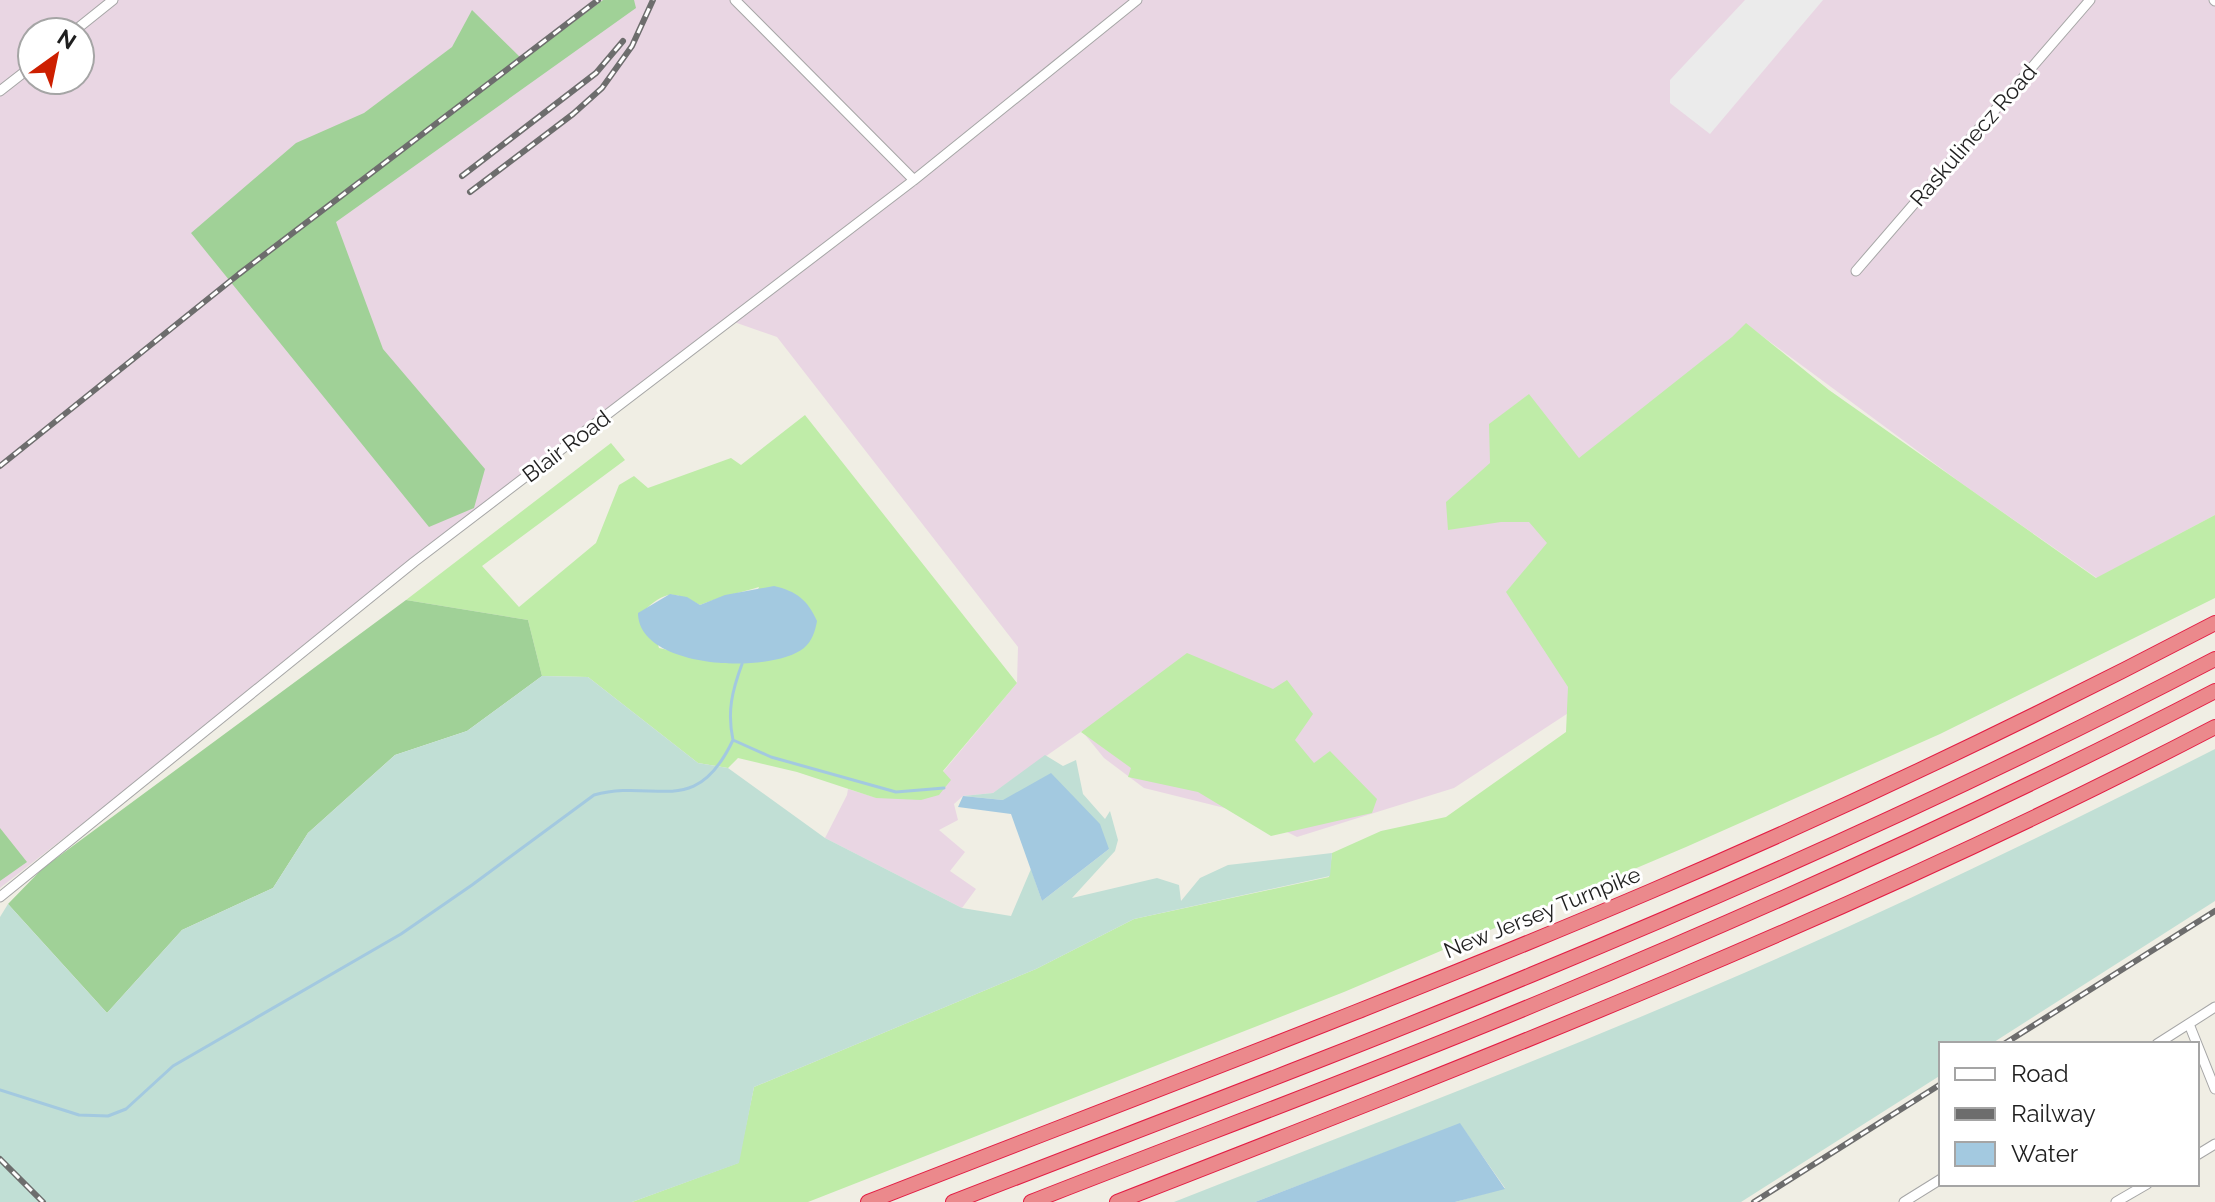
<svg xmlns="http://www.w3.org/2000/svg" width="2215" height="1202" font-family="Raleway,sans-serif">
<style>
.industrial{fill:#e9d6e3;fill-rule:evenodd}
.grass{fill:#bfeca8;fill-rule:evenodd}
.forest{fill:#a0d197}
.wetland{fill:#c1dfd5}
.parking{fill:#ebebeb}
.water{fill:#a3c9e0}
.lines{fill:none;stroke-linecap:round;stroke-linejoin:round}
.stream{stroke:#a3c9e0;stroke-width:3}
.minor-casing{stroke:#a6a6a6;stroke-width:11}
.highway-casing{stroke:#e31c43;stroke-width:16}
.minor{stroke:#fff;stroke-width:9}
.highway{stroke:#eb898c;stroke-width:14}
.rail-casing{stroke:#6d6d6d;stroke-width:6}
.rail{stroke:#fff;stroke-width:3;stroke-dasharray:9;stroke-linecap:butt}
.labels{text-anchor:middle;dominant-baseline:central;stroke-width:6;stroke-linejoin:round;paint-order:stroke}
.street-label{font-size:22px;fill:#1f1f1f;stroke:#fff}
</style>
<rect width="100%" height="100%" fill="#f0eee4"/>
<path class="industrial" d="M0,0H2215V515L2097,578L1961,483L1746,324L1927,478L1454,788L1297,837L1253,815L1144,788L1104,758L1082,731L993,793L963,796L954,804L958,820L939,830L965,852L950,871L976,889L962,908L825,838L847,795L848,789L877,798L943,772L1017,683L1018,647L777,337L734,322L391,582L0,888ZM32,32H80V80H32Z"/>
<path class="grass" d="M1746,323L1829,390L2096,578L2215,515V598L1940,734L1686,847L1344,992L808,1202H632L738,1163L754,1087L1036,969L1134,919L1329,877L1332,853L1381,831L1446,817L1566,732L1568,687L1506,592L1547,543L1529,522H1501L1448,530L1446,502L1490,463L1489,424L1529,394L1579,458L1732,337Z
M805,415L1017,683L943,771L951,780L939,795L921,800L876,798L797,772L738,758L728,768L698,763L588,677L542,676L528,620L406,600L611,443L625,460L482,566L519,607L596,543L619,485L634,476L648,488L731,458L741,465ZM759,587L729,663L659,648L647,608C670,588 676,594 700,605C719,597 739,593 759,587Z
M1187,653L1273,689L1287,680L1313,714L1295,740L1314,763L1330,751L1377,799L1372,813L1271,836L1198,792L1128,777L1131,768L1081,732Z"/>
<path class="forest" d="M603,0H634L636,8L336,222L383,349L485,469L474,508L429,527L191,233L296,143L364,113L452,47L472,10L523,60Z
M406,600L528,620L542,676L467,731L395,755L308,833L273,888L182,930L107,1013L8,904L43,868Z
M0,828L27,862L0,881Z"/>
<path class="wetland" d="M542,676L588,677L698,763L728,768L825,838L962,908L1011,916L1031,869L1042,901L1109,849L1003,800L963,796L993,793L1045,755L1063,766L1076,760L1083,794L1105,819L1110,811L1118,840L1115,851L1072,898L1157,878L1179,885L1181,901L1200,878L1228,865L1332,853L1330,876L1134,919L1036,969L754,1087L739,1163L632,1202H0V917L8,904L107,1013L182,930L273,888L308,833L395,755L467,731Z
M2215,749V901L1991,1044H1941V1075L1741,1202H1455L1505,1188L1460,1124L1255,1202H1174C1378,1122 1584,1044 1785,955C1930,891 2073,821 2215,749Z"/>
<path class="parking" d="M1745,0H1823L1710,134L1670,103V80Z"/>
<path class="water" d="M774,586C796,591 808,600 817,621C815,632 812,641 804,648C770,675 638,669 638,613L670,594L687,597L700,605L725,595Z
M1051,773L1100,824L1109,849L1042,901L1011,814L958,807L963,796L1003,800Z
M1460,1123L1505,1189L1455,1202H1255Z"/>
<g class="lines">
<path class="stream" d="M742,664C732,691 727,712 733,740L771,757L896,792L944,788
M0,1090L79,1115L108,1116L126,1109L173,1066L401,934L472,885L594,795C656,778 695,820 733,740"/>
<g class="minor-casing">
<path id="minor" d="M735,0L914,180
M2214,0L2215,1
M73,32L113,0
M0,91L32,66
M1856,271L2090,0
M0,897L414,562L914,180L1137,0
M2189,1024L2215,1089
M2157,1044L2215,1007
M2197,1155L2215,1144
M1904,1202L1941,1179
M2116,1202L2147,1184"/>
</g>
<g class="highway-casing">
<path id="highway" d="M868,1202C1129,1100 1391,1002 1649,892C1841,810 2030,720 2215,623
M953,1202C1148,1126 1344,1053 1538,972C1768,877 1995,774 2215,659
M1031,1202C1204,1134 1379,1070 1550,998C1776,904 1998,804 2215,691
M1117,1202C1489,1057 1861,912 2215,727"/>
</g>
<use href="#minor" class="minor"/>
<use href="#highway" class="highway"/>
<g class="rail-casing">
<path id="rail" d="M462,176L596,73L623,41
M470,192L573,114L602,88L632,46L653,0
M0,466L239,274L598,0
M2004,1044L2215,911
M0,1159L43,1202
M1754,1202L1941,1084"/>
</g>
<use href="#rail" class="rail"/>
</g>
<g class="labels">
<g class="street-label">
<text transform="translate(1973 135) rotate(-49)">Raskulinecz Road</text>
<text transform="translate(566 446) rotate(-37)">Blair Road</text>
<text transform="translate(1542 912) rotate(-22)">New Jersey Turnpike</text>
</g>
</g>
<rect x="1939" y="1042" width="260" height="144" fill="#ffffff" stroke="#a5a5a5" stroke-width="2"/>
<rect x="1955" y="1068" width="40" height="12" fill="#ffffff" stroke="#a5a5a5" stroke-width="2"/>
<text x="2011" y="1082" font-size="24" fill="#1f1f1f">Road</text>
<rect x="1955" y="1108" width="40" height="12" fill="#6d6d6d" stroke="#a5a5a5" stroke-width="2"/>
<text x="2011" y="1122" font-size="24" fill="#1f1f1f">Railway</text>
<rect x="1955" y="1142" width="40" height="24" fill="#a3c9e0" stroke="#a5a5a5" stroke-width="2"/>
<text x="2011" y="1162" font-size="24" fill="#1f1f1f">Water</text>
<g transform="translate(56 56) rotate(33)"><circle r="38" fill="#ffffff" stroke="#a5a5a5" stroke-width="2"/>
<path d="M0-6L14 30L0 20L-14 30Z" fill="#cd1f00"/>
<text y="-12" font-size="22" font-weight="bold" text-anchor="middle" fill="#1f1f1f">N</text>
</g>
</svg>
